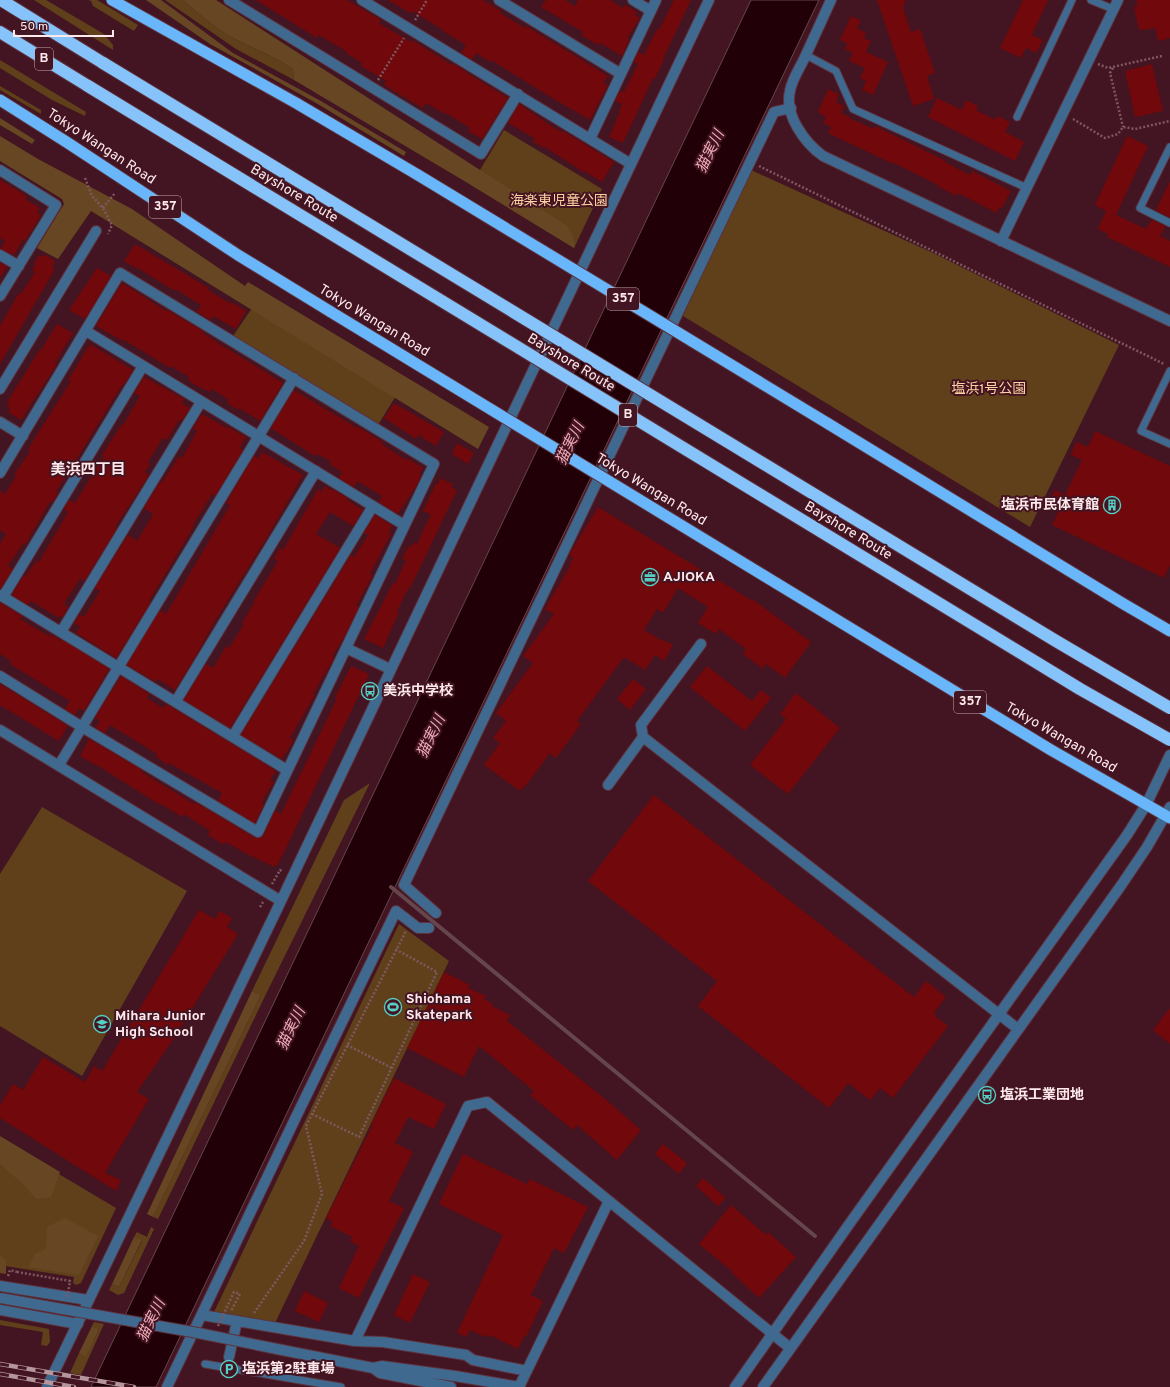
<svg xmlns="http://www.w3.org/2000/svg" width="1170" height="1387" font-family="Overpass,'Noto Sans JP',sans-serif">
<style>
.green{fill:#60401b}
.forest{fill:#674723}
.water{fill:#220008;stroke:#64464c}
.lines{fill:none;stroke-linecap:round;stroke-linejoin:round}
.stream{stroke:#64464c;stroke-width:4}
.building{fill:#71080b}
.service-casing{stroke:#5d323d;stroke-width:9}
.pedestrian-casing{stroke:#5d323d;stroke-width:12}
.minor-casing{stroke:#5d323d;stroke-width:12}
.tertiary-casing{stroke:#5d323d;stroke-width:12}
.trunk-casing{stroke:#5d323d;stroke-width:13}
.motorway-casing{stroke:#5d323d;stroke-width:14}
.path{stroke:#7e5861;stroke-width:2.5;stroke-dasharray:2 2;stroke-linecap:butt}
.service{stroke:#40698f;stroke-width:7}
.pedestrian{stroke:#40698f;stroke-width:10}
.minor{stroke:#40698f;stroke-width:10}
.tertiary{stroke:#40698f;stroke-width:10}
.trunk{stroke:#6ab6fa;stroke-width:11}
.motorway{stroke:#86c3fb;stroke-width:12}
.rail-casing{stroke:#b5969d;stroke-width:4.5}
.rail{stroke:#431421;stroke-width:3;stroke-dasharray:9;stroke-linecap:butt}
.tertiary-bridge-casing{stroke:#5d323d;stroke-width:12;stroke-linecap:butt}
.trunk-bridge-casing{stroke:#5d323d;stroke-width:13;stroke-linecap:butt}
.motorway-bridge-casing{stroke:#5d323d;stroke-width:14;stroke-linecap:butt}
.path-bridge{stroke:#7e5861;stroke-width:2.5;stroke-dasharray:2 2;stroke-linecap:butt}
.tertiary-bridge{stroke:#40698f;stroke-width:10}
.trunk-bridge{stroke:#6ab6fa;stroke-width:11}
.motorway-bridge{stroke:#86c3fb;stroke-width:12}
.labels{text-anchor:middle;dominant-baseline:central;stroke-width:4;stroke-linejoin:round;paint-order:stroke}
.shield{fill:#431421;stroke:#c5a9af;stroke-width:1}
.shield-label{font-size:13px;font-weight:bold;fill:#fde9ec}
.street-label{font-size:14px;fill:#fde9ec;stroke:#431421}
.park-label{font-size:14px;fill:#ffd1a2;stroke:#431421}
.poi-label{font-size:14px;font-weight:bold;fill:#fde9ec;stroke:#431421;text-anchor:start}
.water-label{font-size:15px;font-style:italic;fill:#f0adb9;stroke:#431421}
.neighbourhood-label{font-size:15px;font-weight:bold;fill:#fde9ec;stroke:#431421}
</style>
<rect width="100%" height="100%" fill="#431421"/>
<path class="green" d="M34,0H46L104,34L113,45V50Z
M88,0H97L138,25L134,31L93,6L91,1Z
M165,0H183C199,14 216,29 235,39C255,49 275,57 293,69L294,80L236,49Z
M0,60L86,112L85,116L52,100L0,68Z
M0,86L41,110V114L0,90Z
M504,130L602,189L574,248L471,185Z
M751,170L933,253L1119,345L1030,527L683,316Z
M261,295L405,381L378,425L233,336Z
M370,783L267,992L158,1219L153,1217L261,995L252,991L344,800Z
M42,807L187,891L82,1076L0,1026V874Z
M399,924L449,961L275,1323L214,1312Z
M0,1139L116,1208L81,1283L76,1285L73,1283L74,1277L5,1266L0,1270Z
M151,1227L154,1229L124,1293L118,1295L109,1290L112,1284L119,1287L142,1241L134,1237L137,1232L147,1237Z
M0,1320L49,1329L50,1342L47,1346L41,1345L43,1332L0,1325Z
M94,1322L104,1324L81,1375L70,1373L79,1353L86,1356L99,1329L92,1326Z"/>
<path class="forest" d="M146,0H161L233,53L321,101L406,152L404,156L316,103L210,44Z
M183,0H216L567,226L573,236L575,245L574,248L471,185L294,80L293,69C275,57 255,49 235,39C216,29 199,14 183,0Z
M0,118L35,140L32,144L0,125Z
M0,136L38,159L132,209L245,286L248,282L489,427L478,449L91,211L58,259L37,248L64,204L62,199L0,161Z
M252,991L261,995L153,1217L147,1214Z
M0,1136L60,1172L51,1197L36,1199L24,1185L0,1164Z
M65,1218L98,1236L79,1275L28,1267L35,1254L46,1249L47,1227Z
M134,1237L142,1240L119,1287L112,1284Z
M0,1254L6,1261V1274L0,1273Z
M92,1326L99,1329L86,1357L79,1353Z"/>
<path class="water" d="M751,0H819L156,1387H91Z"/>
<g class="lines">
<path class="stream" d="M391,887L815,1236"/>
</g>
<path class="building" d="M256,0H347L381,20L379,23L411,42L412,40L450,64V63L453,65L454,64L465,71V72L508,98L482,139L468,131L470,128L446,113L445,114L426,103L423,108L404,97L384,85L386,81L361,66L362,63L346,53L347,52L319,35L317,38Z
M388,0H483L501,11L500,13L525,28L526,26L608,76L603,83L608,85L590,120L552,98L491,60L490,62L476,53L472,60L461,53L466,45L443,31V30L412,11L410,13Z
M546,0H565L575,6L578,0H610L623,8L625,5L637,12L635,15L640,18L627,38L629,40L622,56L600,43L598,45L581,35L583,32L541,7Z
M674,0H691L663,59H664L655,79L653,78L623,143L609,137L620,111L619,110L622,104L615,101L620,91L624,92L638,64L634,62L638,52L644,55L657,29L659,30Z
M877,0H906L903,7L911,32L920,29L935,73L927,76L934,99L913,106Z
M1023,0H1048L1032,35L1043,40L1036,53L1026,48L1021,58L1000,48Z
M1136,0H1170V38L1158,41L1155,28L1143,30V29L1139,30L1134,7L1138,6Z
M851,16L861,21L857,28L866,33L864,38L871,41L866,52L888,62L873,95L862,90L866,81L860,78L865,68L849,61L853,53L845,49L847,43L840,40Z
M1152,64L1163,111L1135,117L1125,71Z
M828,89L839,94L836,102L844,106L841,113L850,117L849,118L874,129L875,126L946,161L945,162L970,175L972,171L1011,191L1002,208L999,207L997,213L958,193L956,196L937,186L938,185L894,163L893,164L828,133L831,127L823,123L826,117L818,112Z
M937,98L962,110L966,100L978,106L976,110L995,120L997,116L1010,122L1005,132L1024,142L1015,161L928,117Z
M519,104L553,127L562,132L563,131L614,162L602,182L584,171L583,172L545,147L544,148L533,142L535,139L529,135L508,123Z
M1127,136L1148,146L1116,215L1146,229L1152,220L1165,226L1160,236L1170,241V267L1107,237L1108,234L1098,229L1106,211L1095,205Z
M0,180L27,196L25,199L40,208L37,213L41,215L25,241L23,240L14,255L0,249L5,241L0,238Z
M1170,181V216L1169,217L1156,210Z
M135,244L209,288L208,290L231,304L232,302L246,311L236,329L213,316L210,320L197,312L201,305L177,290H173L138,268L137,269L124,261Z
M44,254L55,261L52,267L55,269L0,364V326L19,293L21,294L35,272L32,270L35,265L34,264L39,255L43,257Z
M0,263L7,266L0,278Z
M97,268L111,276L85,319L69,310Z
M122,283L166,311L167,310L203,331V333L215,341L283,383L260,421L239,408L238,410L227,403L229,400L212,389L210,392L197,386L188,380L189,377L171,366L170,368L124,340L123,341L96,326Z
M57,324L73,333L55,363L57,364L21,420L8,412L10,408L7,406L9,403L7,402L40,349L41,350Z
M90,344L133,370L123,386L122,385L73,465L57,490L56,492L58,493L53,502L51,501L48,505L25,545L23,544L8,566L13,569L0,589V544L6,534L0,530V491L5,494L16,476L14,475L30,451L28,449L71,381L68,380Z
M144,377L184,399L182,403L190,408L182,421L179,420L167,440L163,438L148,462L150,464L145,472L149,475L115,527L117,528L84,581L80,579L65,602V605L68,607L63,617L60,615L59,618L31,601L28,605L12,595L24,575L26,576L36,561L39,562L68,512L64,509L69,500L75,503L104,456L102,455L107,447L122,424L123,425L140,396L134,393Z
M294,390L357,428L358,427L383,442L382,444L406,460L407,458L423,468L419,474L421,475L418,483L398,514L379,502L382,496L357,481L354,487L339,478L342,472L329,464L331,461L317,454L315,456L272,429L271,428Z
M394,403L444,432L436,446L418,435L416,439L384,418Z
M202,414L227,428L228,427L246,437L240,448L243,450L215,496L212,494L193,525L194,526L184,543L149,601L150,603L116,658L76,633L80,627L74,623L80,614L84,617L100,591L95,588L128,535L137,541L153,514L144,508L160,482L162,483L179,456L182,458L197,431L193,428Z
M1095,431L1170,466V565L1164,578L1052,525L1060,508L1049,502L1055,490L1065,495L1082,460L1071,455L1076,442L1088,447Z
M457,443L474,453L468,464L452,454Z
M262,452L303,475L266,539L215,621L195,657L173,693L175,690L158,679L156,682L127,665L160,610L166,614L230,505L226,503L254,456L258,458Z
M440,478L453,484L451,487L457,490L420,568L410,588L409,587L397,611L399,612L383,648L364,639L393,583L395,584L406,560L402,559L409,545L412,546L414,542L417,544L424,528L431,515L423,511L436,483L438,484Z
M325,486L331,490L332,489L347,498L346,499L363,510L353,526L330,512L316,534L340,548L230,728L184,700L206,664L213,668L226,646L229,648L244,624L242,623L254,603L253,602L278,561L274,559L280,548L283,550L318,489L321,492Z
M598,507L751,600L752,599L811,642L785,678L766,664L763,669L743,654L746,649L719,629L716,634L698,623L708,607L678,588L663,613L657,609L644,630L663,641L664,640L673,645L664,661L655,655L645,670L624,657L577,721L581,724L556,758L550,753L525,787L524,786L520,791L484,765L500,743L493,738L506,721L496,713L533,663L523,656L554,614L545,609L570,566L569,565L573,558L569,555Z
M375,515L391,525L392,526L389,532L391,534L370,574L373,575L356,606L359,607L343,639L332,657L334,658V659L317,687L313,694L315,695L290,738L294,740L282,759L241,735L351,555L354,557L368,535L364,533Z
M0,603L22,616L20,619L49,636V634L69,644L109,669L84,711L79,708L75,715L65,709L70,701L10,664L11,661L0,654Z
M351,666L369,674L288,844L277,866L275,865L274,867L245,853L226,842L224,845L208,835L210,831L184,814L182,817L161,804L160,805L97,765V766L80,756L89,739L142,770L141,771L148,776L194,804L195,802L255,838H261L264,835L275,811L281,814L328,717L337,698L335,697Z
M707,666L752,701L761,690L771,698L745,731L690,687Z
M121,676L149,694L147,698L163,708L166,704L276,771L270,780L274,782L263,799L262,803L264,804L255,823L218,801L222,793L169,763L168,765L156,757L157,754L110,725L105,733L96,728L100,720L95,718Z
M633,679L646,689L630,710L617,699Z
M0,684L68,726L59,741L0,705Z
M796,693L840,728L788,794L750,765L786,719L780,714Z
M654,795L914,997L926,981L946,997L934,1013L936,1015L935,1016L948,1026L893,1098L880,1088L870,1100L848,1083L829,1108L698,1006L717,981L588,881Z
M199,910L215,919L220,911L232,918L227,927L238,934L174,1038L137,1092L149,1099L105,1173L121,1180L116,1191L0,1118V1105L13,1084L23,1090L43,1057L85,1082L94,1066L102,1071Z
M444,972L470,985L468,988L486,996L484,999L493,1004L492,1006L510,1015L507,1021L604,1098L641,1130L617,1160L577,1125L573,1130L530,1095L534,1091L479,1046L464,1077L407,1048Z
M1170,1008V1044L1153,1030Z
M394,1078L446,1104L434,1129L408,1117L395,1143L413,1152L389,1201L404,1208L359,1298L339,1288L359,1246L350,1241L352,1237L330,1226L333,1222L326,1218L372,1126L371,1125Z
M663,1144L687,1163L679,1174L655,1154Z
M463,1154L527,1184L530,1179L588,1207L564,1253L554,1248L531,1295L543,1301L526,1337L524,1336L518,1349L490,1335L489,1337L486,1335L485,1337L470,1330L466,1337L457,1333L503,1235L439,1204Z
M703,1178L726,1198L718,1206L696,1186Z
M731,1205L766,1235L768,1232L796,1257L759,1298L732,1273L733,1272L699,1244Z
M413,1274L430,1282L410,1323L394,1315Z
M304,1291L328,1303L319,1322L295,1311Z"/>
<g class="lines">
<g class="service-casing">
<path id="service" d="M1091,0L1113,9
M806,55L836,71L853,109L1027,188
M1017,117L1072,0
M1170,147L1140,208L1170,223
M1170,371L1141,431L1170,444
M205,1364L341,1387"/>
</g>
<g class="pedestrian-casing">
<path id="pedestrian" d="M436,913L404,885L774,112L791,108
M202,1315L237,1321
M167,1387L295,1119L396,911L418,928H429"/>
</g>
<g class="minor-casing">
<path id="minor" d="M229,0L481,154L518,94
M362,0L631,164
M499,0L621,74
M633,0L651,11
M805,57L831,0
M590,139L656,0
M0,170L56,205L0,296
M1001,241L1118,0
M0,255L19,266
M86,331L404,525
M0,422L23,436
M0,473L120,273L434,464L258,832L82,727L0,676
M0,595L287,770
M3,597L143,366
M61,632L201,402
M346,648L390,669
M176,701L316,471
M233,736L373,506
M643,737L1018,1029
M59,765L294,378
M608,785L643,737L641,725L701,644
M0,1286L88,1300
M0,1310L78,1324
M355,1341L468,1106L487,1102L790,1348
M229,1357L237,1321L355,1341L383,1342L466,1355L473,1360L527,1371
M519,1387L609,1201"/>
</g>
<g class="tertiary-casing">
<path id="tertiary" d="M805,57C800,68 792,79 790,91C784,115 805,143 823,156L1170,321
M0,389L96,231
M0,730L281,901
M282,1350L373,1368L380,1373L451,1387
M373,1368L382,1366L455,1376L520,1387
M47,1387L281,901L709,0
M735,1387L850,1223L1127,835L1146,805L1170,755
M763,1387L1120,887L1147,847L1170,807"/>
</g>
<g class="trunk-casing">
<path id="trunk" d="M112,0L296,103L418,175
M0,100L68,143L238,255L331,312
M827,423L1122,603L1170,631
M776,583L1051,750L1170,818"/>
</g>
<g class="motorway-casing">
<path id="motorway" d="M1,0L103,63
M0,32L88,86"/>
</g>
<path class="path" d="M415,20L427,0
M1098,64L1108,68L1162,56
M1113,68L1110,73L1123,127
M378,80L404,38
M1073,119L1105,138L1118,134L1123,127L1135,129L1170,121
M759,166L1164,364
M85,178L92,196L103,208L112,225L108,234
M103,208L115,193
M272,884L280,870L283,872
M260,907L263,902
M347,1045L392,1068
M312,1114L359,1137L437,972L395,949
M8,1276L10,1270L17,1272
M254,1313L304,1241L322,1194L306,1126L406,931"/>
<use href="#service" class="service"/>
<use href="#pedestrian" class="pedestrian"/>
<use href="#minor" class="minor"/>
<use href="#tertiary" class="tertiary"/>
<use href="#trunk" class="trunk"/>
<use href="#motorway" class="motorway"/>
<g class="rail-casing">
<path id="rail" d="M0,1364L134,1387
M0,1374L74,1387"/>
</g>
<use href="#rail" class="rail"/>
<g class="tertiary-bridge-casing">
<path id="tertiary-bridge" d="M0,1298L198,1333L282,1350"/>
</g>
<g class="trunk-bridge-casing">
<path id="trunk-bridge" d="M418,175L827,423
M331,312L776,583"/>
</g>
<g class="motorway-bridge-casing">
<path id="motorway-bridge" d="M103,63L1056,641L1170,708
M88,86L1080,689L1170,740"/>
</g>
<path class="path-bridge" d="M17,1272L70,1281L67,1299
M218,1326L234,1292L240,1294L231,1311"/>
<use href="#tertiary-bridge" class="tertiary-bridge"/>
<use href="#trunk-bridge" class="trunk-bridge"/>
<use href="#motorway-bridge" class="motorway-bridge"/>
</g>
<defs>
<g id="building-ring" transform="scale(0.9)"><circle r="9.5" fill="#431421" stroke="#56cec3" stroke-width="1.5"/><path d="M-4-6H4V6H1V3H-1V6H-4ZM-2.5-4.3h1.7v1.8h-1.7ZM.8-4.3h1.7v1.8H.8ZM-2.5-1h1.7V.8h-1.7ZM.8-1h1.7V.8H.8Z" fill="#56cec3"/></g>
<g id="office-ring" transform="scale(0.9)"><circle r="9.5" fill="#431421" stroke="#56cec3" stroke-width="1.5"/><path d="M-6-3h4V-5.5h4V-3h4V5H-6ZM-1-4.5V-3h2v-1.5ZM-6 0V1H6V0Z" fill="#56cec3"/></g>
<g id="bus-ring" transform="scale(0.9)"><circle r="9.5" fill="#431421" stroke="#56cec3" stroke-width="1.5"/><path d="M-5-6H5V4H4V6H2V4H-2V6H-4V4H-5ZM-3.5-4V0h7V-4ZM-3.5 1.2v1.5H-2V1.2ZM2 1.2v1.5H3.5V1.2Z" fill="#56cec3"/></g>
<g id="stadium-ring" transform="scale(0.9)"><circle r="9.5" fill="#431421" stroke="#56cec3" stroke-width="1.5"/><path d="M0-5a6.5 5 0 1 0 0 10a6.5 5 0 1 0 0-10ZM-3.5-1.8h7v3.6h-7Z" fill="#56cec3"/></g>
<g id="school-ring" transform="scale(0.9)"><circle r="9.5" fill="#431421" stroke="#56cec3" stroke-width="1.5"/><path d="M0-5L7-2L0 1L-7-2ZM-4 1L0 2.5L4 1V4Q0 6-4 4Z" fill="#56cec3"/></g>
<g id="parking-ring" transform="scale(0.9)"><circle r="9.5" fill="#431421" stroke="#56cec3" stroke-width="1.5"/><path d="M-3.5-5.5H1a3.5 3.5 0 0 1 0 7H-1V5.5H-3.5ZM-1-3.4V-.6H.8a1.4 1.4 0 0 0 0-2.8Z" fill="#56cec3"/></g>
</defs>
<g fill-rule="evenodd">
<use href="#building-ring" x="1112" y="505"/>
<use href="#office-ring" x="650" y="577"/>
<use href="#bus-ring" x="370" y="691"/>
<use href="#stadium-ring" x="393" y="1007"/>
<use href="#school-ring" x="102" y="1024"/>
<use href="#bus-ring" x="987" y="1095"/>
<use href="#parking-ring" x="229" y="1369"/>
</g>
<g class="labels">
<g class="shield">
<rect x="35" y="48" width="18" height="22" rx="3"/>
<rect x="149" y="196" width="32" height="22" rx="3"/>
<rect x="607" y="288" width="32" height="22" rx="3"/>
<rect x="619" y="404" width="18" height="22" rx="3"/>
<rect x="954" y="691" width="32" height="22" rx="3"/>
</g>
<g class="shield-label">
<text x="44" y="59">B</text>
<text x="165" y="207">357</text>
<text x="623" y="299">357</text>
<text x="628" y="415">B</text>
<text x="970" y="702">357</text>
</g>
<g class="street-label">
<text transform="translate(101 147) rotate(33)">Tokyo Wangan Road</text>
<text transform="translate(294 194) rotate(31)">Bayshore Route</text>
<text transform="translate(374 321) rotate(31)">Tokyo Wangan Road</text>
<text transform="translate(571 363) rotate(31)">Bayshore Route</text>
<text transform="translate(651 490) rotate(31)">Tokyo Wangan Road</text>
<text transform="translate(848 531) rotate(31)">Bayshore Route</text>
<text transform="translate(1061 738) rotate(30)">Tokyo Wangan Road</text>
</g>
<g class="park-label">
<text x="559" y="201">海楽東児童公園</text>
<text x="989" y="389">塩浜1号公園</text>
</g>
<g class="poi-label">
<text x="1099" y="505" text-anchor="end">塩浜市民体育館</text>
<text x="663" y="577">AJIOKA</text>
<text x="383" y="691">美浜中学校</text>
<text x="406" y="999">Shiohama<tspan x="406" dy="16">Skatepark</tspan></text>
<text x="115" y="1016">Mihara Junior<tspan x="115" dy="16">High School</tspan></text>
<text x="1000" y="1095">塩浜工業団地</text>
<text x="242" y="1369">塩浜第2駐車場</text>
</g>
<g class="water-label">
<text transform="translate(711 152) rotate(-64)">猫実川</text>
<text transform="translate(571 444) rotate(-64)">猫実川</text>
<text transform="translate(432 737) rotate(-64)">猫実川</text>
<text transform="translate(292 1029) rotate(-64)">猫実川</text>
<text transform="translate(152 1321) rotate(-64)">猫実川</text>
</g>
<g class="neighbourhood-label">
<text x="88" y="470">美浜四丁目</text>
</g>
</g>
<path d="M14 30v6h99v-6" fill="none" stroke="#fde9ec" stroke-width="2"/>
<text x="20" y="30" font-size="12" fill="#fde9ec" stroke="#431421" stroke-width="3" paint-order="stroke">50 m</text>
</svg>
